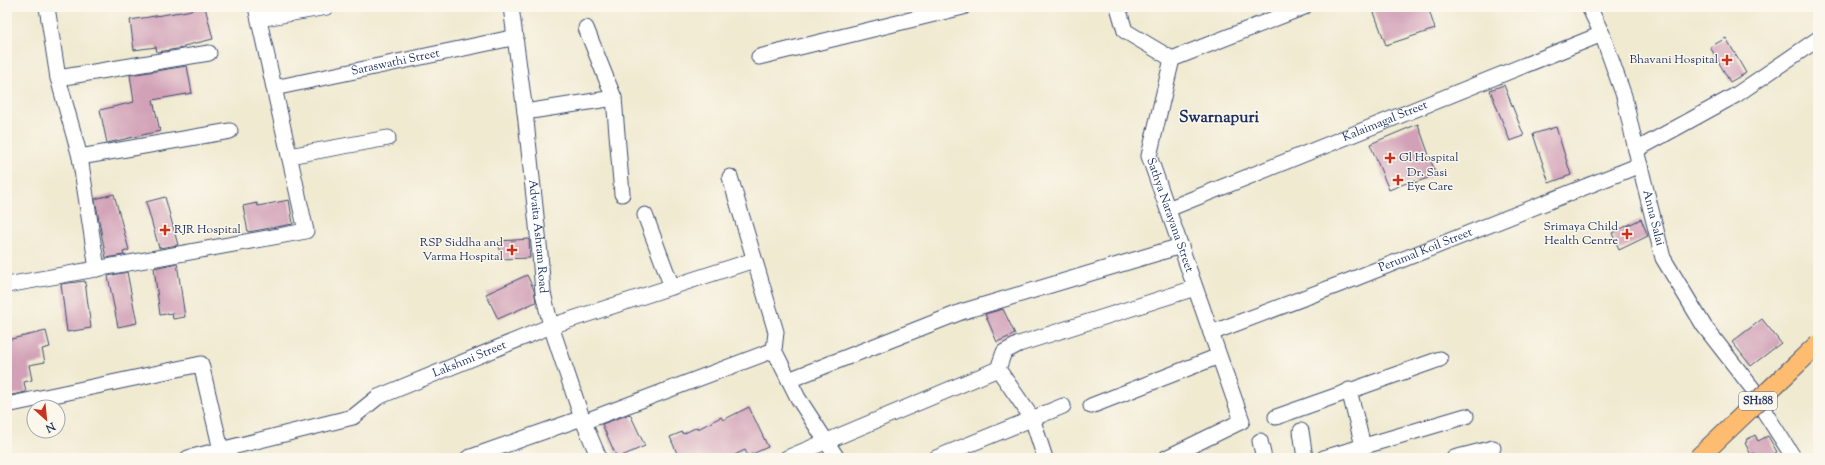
<svg xmlns="http://www.w3.org/2000/svg" width="1825" height="465" font-family="'Sorts Mill Goudy',serif">
<style>
.building{fill:#d2a1b7}
.lines{fill:none;stroke-linecap:round;stroke-linejoin:round}
.minor-casing{stroke:#3b4b6f;stroke-width:17}
.minor{stroke:#fff;stroke-width:15}
.major-bridge-casing{stroke:#3b4b6f;stroke-width:21;stroke-linecap:butt}
.major-bridge{stroke:#fdbc6f;stroke-width:19}
.poi-dot{fill:#c8321e;stroke:#fbf7ec;stroke-width:1.5}
.labels{text-anchor:middle;dominant-baseline:central;stroke-width:3;stroke-linejoin:round;paint-order:stroke}
.shield{fill:#fbf7ec;stroke:#5e6b89;stroke-width:1}
.shield-label{font-size:11px;font-weight:bold;fill:#1b2f5e}
.poi-label{font-size:12px;fill:#1b2f5e;stroke:#fbf7ec;text-anchor:end}
.street-label{font-size:12px;fill:#1b2f5e;stroke:#fbf7ec}
.district-label{font-size:16px;font-weight:bold;fill:#1b2f5e;stroke:#fbf7ec}
</style>
<rect width="100%" height="100%" fill="#fbf7ec"/>
<filter id="ink" filterUnits="userSpaceOnUse"><feTurbulence type="fractalNoise" baseFrequency=".025" numOctaves="2"/><feDisplacementMap in="SourceGraphic" scale="8" xChannelSelector="R" yChannelSelector="G"/><feConvolveMatrix kernelMatrix="1 2 1 2 8 2 1 2 1" color-interpolation-filters="sRGB"/></filter>
<filter id="wash" filterUnits="userSpaceOnUse"><feTurbulence type="fractalNoise" baseFrequency=".012" numOctaves="4" result="noise"/><feDisplacementMap in="SourceGraphic" scale="16" xChannelSelector="R" yChannelSelector="G"/><feGaussianBlur stdDeviation="0.9" result="paint"/><feColorMatrix in="noise" values="0 0 0 0 0 0 0 0 0 0 0 0 0 0 0 0 0 1.4 0 .05"/><feComposite in="paint" operator="in"/></filter>
<g filter="url(#wash)">
<rect width="100%" height="100%" fill="#f0ead1"/>
<g id="blocks">
<path class="building" d="M201,7H205L213,39L184,46V48L157,52L156,47L134,50L130,20L187,11Z
M1372,7H1428L1435,29L1386,45Z
M1726,38L1746,73L1730,82L1710,47Z
M187,66L192,93L153,100L160,131L107,143L100,110L134,102L130,75Z
M1504,85L1524,136L1510,141L1490,90Z
M1418,124L1436,175L1414,183V180L1389,190L1370,144Z
M1556,127L1571,175L1549,183L1533,134Z
M114,194L129,250L123,252L124,255L106,258L95,199Z
M165,197L178,245L159,248L146,202Z
M289,200L293,224L248,232L243,206L257,203L258,206Z
M1641,219L1648,236L1619,250L1612,233Z
M529,239L530,258L500,259L499,241Z
M177,263L185,317L173,319L172,313L160,315L154,268Z
M127,272L137,323L118,327L108,276Z
M527,275L534,290L536,302L498,319L486,294Z
M85,281L91,328L67,332L61,284Z
M1003,309L1015,334L997,342L985,314Z
M1762,319L1781,343L1751,366L1732,342Z
M46,331L50,347L42,349L45,362L29,365L32,380L24,382L26,392L7,396V340Z
M749,407L768,447L748,456L745,450L728,458H679L670,437L682,432L683,434L697,427L698,429L721,417L723,420Z
M630,414L645,446L617,458L602,424Z
M1755,435L1758,441L1768,436L1777,452L1766,458H1757L1754,453L1751,455L1745,443L1747,442L1746,440Z"/>
</g>
</g>
<g filter="url(#ink)">
<use href="#blocks" fill-opacity="0" stroke="#3b4b6f" stroke-width="1"/>
<g class="lines">
<g class="minor-casing">
<g id="minor">
<path d="M47,7L58,78L80,157L97,269"/>
<path id="s1" d="M511,7L525,112L540,254L543,293L551,326L582,418L599,458"/>
<path id="s2" d="M1118,7L1125,31L1172,59L1149,156L1242,421L1166,458"/>
<path id="s3" d="M1589,7L1602,34L1624,96L1636,150L1663,258L1704,326L1756,393L1767,403"/>
<path d="M259,19L327,7"/>
<path d="M586,28L614,98L622,194"/>
<path d="M759,57L963,7"/>
<path d="M1172,59L1304,7"/>
<path d="M58,78L209,53"/>
<path id="s4" d="M274,88L516,37"/>
<path d="M525,112L614,98"/>
<path d="M1636,150L1736,95L1818,39"/>
<path d="M289,156L388,138"/>
<path d="M80,157L230,131"/>
<path d="M730,177L776,332L774,350L798,398L837,458"/>
<path id="s5" d="M1168,209L1602,34"/>
<path d="M645,215L672,287"/>
<path d="M7,285L306,231L256,7"/>
<path id="s6" d="M1211,333L1351,280L1640,165"/>
<path d="M789,380L961,312L1181,246"/>
<path d="M1349,390L1363,446"/>
<path d="M7,405L201,364L221,450"/>
<path d="M1091,406L1219,356"/>
<path d="M1762,408L1794,458"/>
<path d="M1276,417L1440,359"/>
<path d="M583,422L774,350"/>
<path d="M1301,431L1305,458"/>
<path d="M1260,441L1264,458"/>
<path id="s7" d="M188,458L353,417L378,397L551,326L754,260"/>
<path d="M468,458L582,418"/>
<path d="M787,458L998,369"/>
<path d="M936,458L1063,406"/>
<path d="M1045,458L1032,418L998,369L1004,352L1019,344L1195,288"/>
<path d="M1324,458L1466,416"/>
<path d="M1454,458L1493,448"/>
</g>
</g>
<use href="#minor" class="minor"/>
<g class="major-bridge-casing">
<path id="major-bridge" d="M1698,458L1818,344"/>
</g>
<use href="#major-bridge" class="major-bridge"/>
</g>
</g>
<g class="poi-dot">
<path d="M1725 54h4v4h4v4h-4v4h-4v-4h-4v-4h4z"/>
<path d="M1388 152h4v4h4v4h-4v4h-4v-4h-4v-4h4z"/>
<path d="M1396 174h4v4h4v4h-4v4h-4v-4h-4v-4h4z"/>
<path d="M163 224h4v4h4v4h-4v4h-4v-4h-4v-4h4z"/>
<path d="M1625 228h4v4h4v4h-4v4h-4v-4h-4v-4h4z"/>
<path d="M510 244h4v4h4v4h-4v4h-4v-4h-4v-4h4z"/>
</g>
<g class="labels">
<rect class="shield" x="1739" y="392" width="38" height="18" rx="3"/>
<g class="shield-label">
<text x="1758" y="401">SH188</text>
</g>
<g class="poi-label">
<text x="1718" y="60">Bhavani Hospital</text>
<text x="1399" y="158" text-anchor="start">Gl Hospital</text>
<text x="1407" y="173" text-anchor="start">Dr. Sasi<tspan x="1407" dy="14">Eye Care</tspan></text>
<text x="1618" y="227">Srimaya Child<tspan x="1618" dy="14">Health Centre</tspan></text>
<text x="174" y="230" text-anchor="start">RJR Hospital</text>
<text x="503" y="243">RSP Siddha and<tspan x="503" dy="14">Varma Hospital</tspan></text>
</g>
<g class="street-label">
<text stroke="none"><textPath href="#s4" startOffset="124">Saraswathi Street</textPath></text>
<text stroke="none"><textPath href="#s5" startOffset="234">Kalaimagal Street</textPath></text>
<text stroke="none"><textPath href="#s2" startOffset="242">Sathya Narayana Street</textPath></text>
<text stroke="none"><textPath href="#s3" startOffset="221">Anna Salai</textPath></text>
<text stroke="none"><textPath href="#s1" startOffset="231">Advaita Ashram Road</textPath></text>
<text stroke="none"><textPath href="#s6" startOffset="230">Perumal Koil Street</textPath></text>
<text stroke="none"><textPath href="#s7" startOffset="301">Lakshmi Street</textPath></text>
</g>
<g class="district-label">
<text x="1219" y="118">Swarnapuri</text>
</g>
</g>
<rect width="1825" height="465" fill="none" stroke="#fbf7ec" stroke-width="24"/>
<g transform="translate(46 419) rotate(153)"><circle r="19" fill="#fbf7ec" stroke="#a1a7b3"/>
<path d="M0-3L7 15L0 10L-7 15Z" fill="#c8321e"/>
<text y="-6" font-size="11" font-weight="bold" text-anchor="middle" fill="#1b2f5e">N</text>
</g>
</svg>
